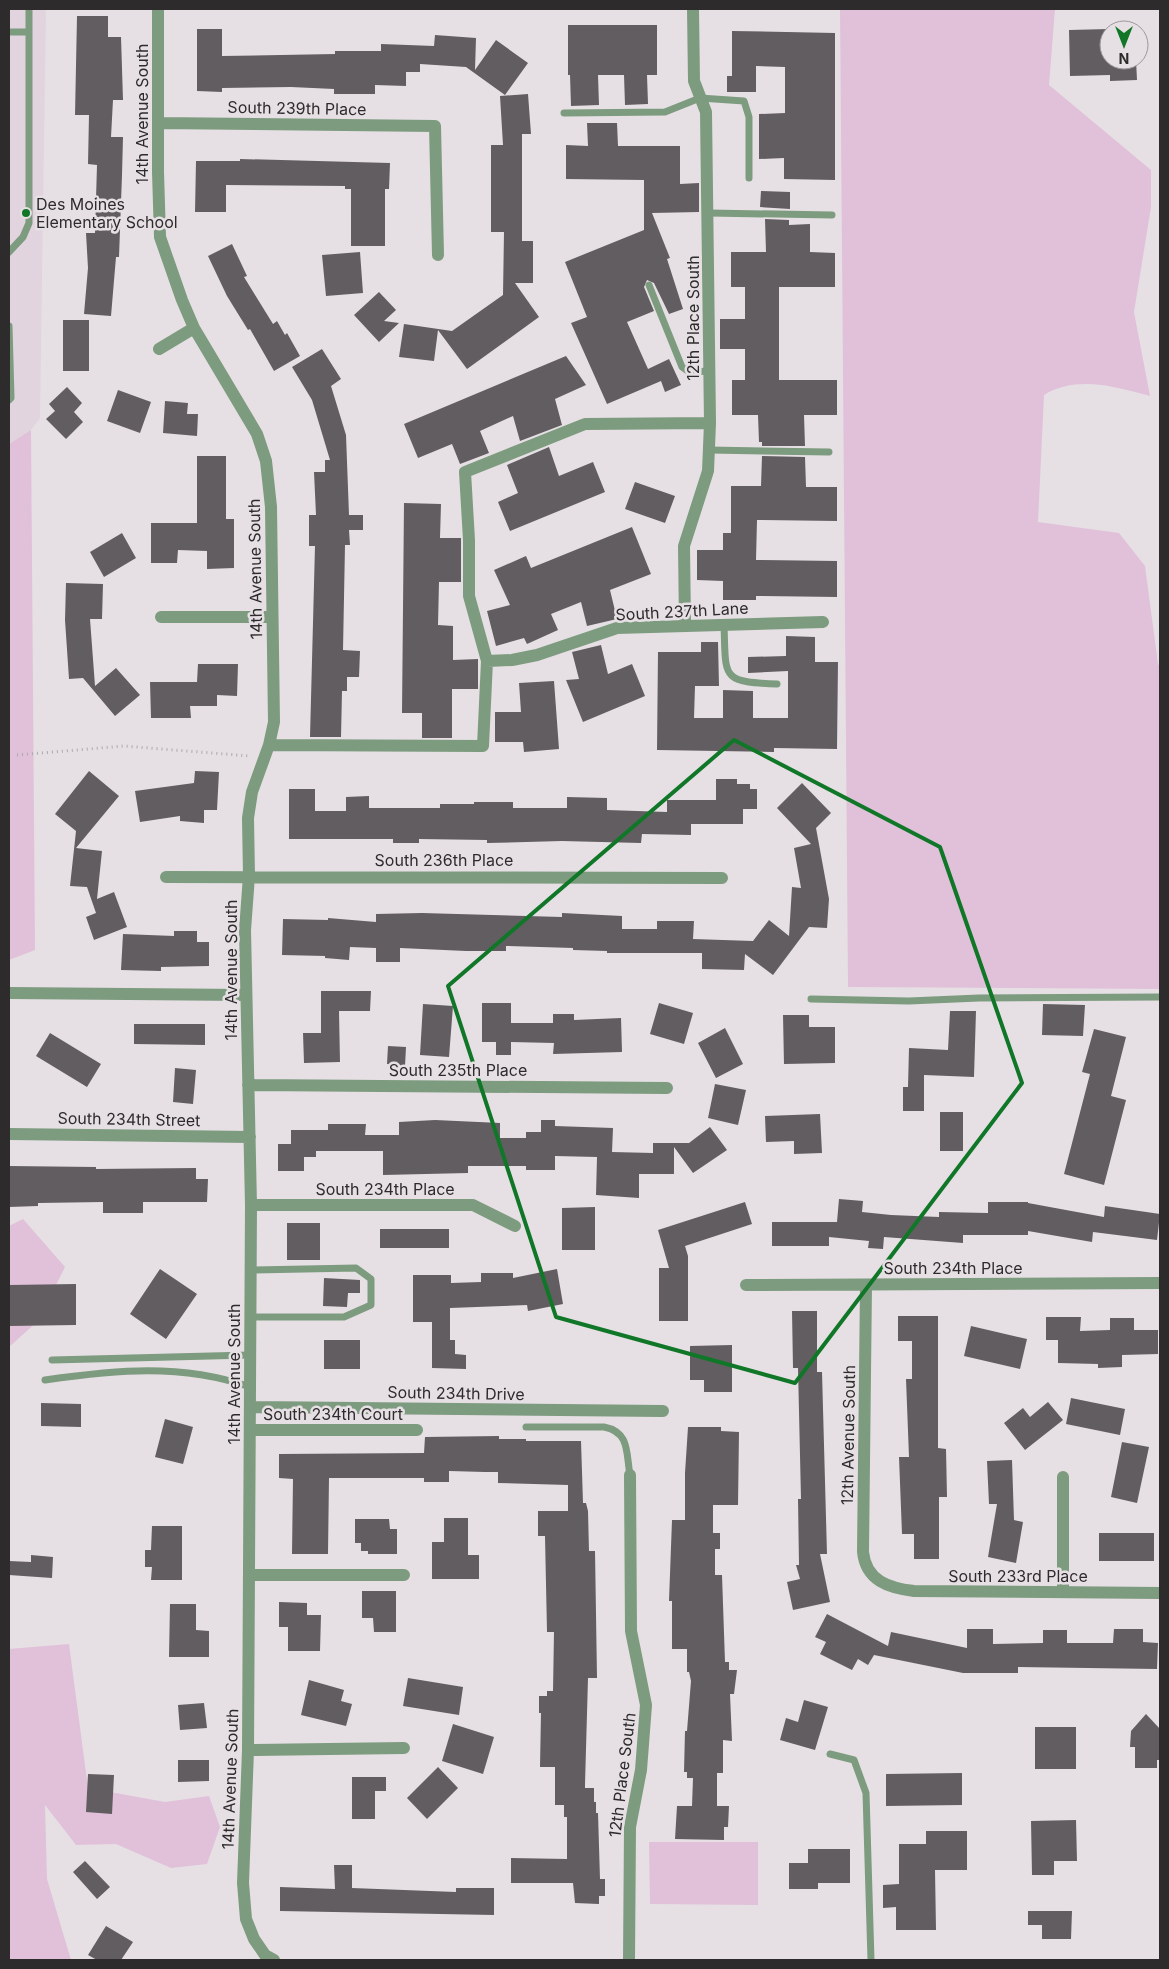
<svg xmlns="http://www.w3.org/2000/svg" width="1169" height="1969" font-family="Inter,sans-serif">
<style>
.built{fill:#e1d4de}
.green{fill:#e0c1d9}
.building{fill:#625d61}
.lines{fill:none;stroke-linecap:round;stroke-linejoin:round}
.path{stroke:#ada8ab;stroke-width:3;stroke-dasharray:1 4;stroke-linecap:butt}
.service{stroke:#7d9b7f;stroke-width:7}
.minor{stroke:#7d9b7f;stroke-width:12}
.marked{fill:none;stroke:#117728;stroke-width:4;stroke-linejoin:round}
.poi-dot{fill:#117728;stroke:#e6e0e4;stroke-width:2}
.labels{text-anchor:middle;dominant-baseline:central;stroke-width:5;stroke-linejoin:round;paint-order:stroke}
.street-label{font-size:16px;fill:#2e2b2d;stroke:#e6e0e4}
.poi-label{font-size:16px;fill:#2e2b2d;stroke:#e6e0e4;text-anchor:start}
</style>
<rect width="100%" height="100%" fill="#e6e0e4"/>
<path class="built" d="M9,9H46L40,418L31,430L9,444Z"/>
<path class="green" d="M840,9H1055L1049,85L1151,170V207L1134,312L1150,396C1115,387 1077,375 1044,395L1038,522L1119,533L1145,566L1158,664L1160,667V989L848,987Z
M31,430L35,950L9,960V444Z
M23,1219L65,1267L38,1321L9,1347V1226Z
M69,1644L88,1788L165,1802L209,1796L220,1827L207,1864L171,1868L116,1844L76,1845L45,1805L47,1879L71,1960H9V1649Z
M649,1842H758V1905L650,1904Z"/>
<path class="building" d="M77,16H108V37H121L123,100H113L111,137H123L122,175L119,257H116L111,316L84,314L88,268L86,233H95L97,165L88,164L89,115H75Z
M568,25H657V75H647L648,104L625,105L624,75H598L599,105L571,106L570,75H568Z
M197,29H222V56L335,54V51H381V44L434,46L435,35L476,38L475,70L496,40L528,63L505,95L466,67L420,64V72H406V86L375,85V94H334V89L291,87L222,88V92L197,91Z
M1069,30L1109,29V60H1136L1137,80L1110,81V75L1070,76Z
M732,31L835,33V180L784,179V158L759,159V114L785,113V67L756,66V92H727V76H732Z
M528,94L531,134H522V241H533V283H515L539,317L467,369L438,330L434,361L399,357L404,324L452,331L503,295L504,232H491V145H503L500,96Z
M587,123H617L618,146H680V184L699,183V212L652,213L670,258L667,259L683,309L669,314L654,283L647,280L644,287L654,311L627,322L648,369L669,359L681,385L665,392L661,381L607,404L571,323L587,317L565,262L644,230V180L566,179V145L588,146Z
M240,159L390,163L389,189H385V246H351V189H345V186L226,185V212H195L196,161H240Z
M761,191L790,192V209L760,207Z
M765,219L789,220V225L810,224V252L835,253V287H779V380H837V415H804L805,446H762V442H759L758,415H732V380H745V349H720V319H745V287H731V252H766Z
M232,244L247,276L244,277L273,324L277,321L285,335L287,333L300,356L274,371L250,329L248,330L227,296L208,256Z
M360,252L363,293L326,296L322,255Z
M379,292L396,310L384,321L399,323L379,342L354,315Z
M63,320H89V371H63Z
M322,349L341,379L331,386L346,435L349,515H363V530H349L350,545H345L343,650L360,651L359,677H347V691H342L341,737H310L315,546H309V515H316L314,472H325V460H330L312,400L292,367Z
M566,356L586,385L555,399L562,425L520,441L513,416L480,431L489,453L460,464L452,444L418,458L404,424Z
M67,387L82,403L74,412L83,422L66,439L46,419L55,411L49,404Z
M118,390L151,402L140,433L107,421Z
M165,401L188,403L187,414H198L197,436L163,433Z
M549,447L559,476L593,462L605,492L510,531L498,502L518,493L507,465Z
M197,456H226V519H234V568L207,569V551L178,550L177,563H151V523H197Z
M762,456L805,457L806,487H837V521L757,520L756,560L837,561V597L756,596V600H723V581L697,580V550H723V533H731V486H761Z
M635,482L675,496L665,523L625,509Z
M404,503L441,504L440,538H461V582H439L438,625L453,626V660L478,659V689H452V738H422V713H402Z
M632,527L651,574L610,590L617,619L587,626L581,602L551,614L558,630L527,644L524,638L496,646L487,611L510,605L494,570L526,556L531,568Z
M122,533L136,558L104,577L90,552Z
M66,583L103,584L102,619H90L95,686L116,668L140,695L115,716L83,678L69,679L65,620Z
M786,636L815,637V662H838L837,749L774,748V752L657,750L658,652H701V642H718L719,686H695L694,718H723V690L753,691V718H788V671L748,673V657L786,656Z
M601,645L608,674L632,664L645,696L583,722L566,680L579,679L572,652Z
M198,664H238L237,696L217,695V706H190L191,718H151L150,682H197Z
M554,681L559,749L524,752L523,742H495V712H521L519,683Z
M89,771L119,796L76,848L102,851L97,899L114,892L127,927L94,940L86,917L96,913L87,887L70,886L76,831L55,814Z
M195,771L219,772L217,810H204V823L180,821V816L140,822L135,791L194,783Z
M716,779H737V784H750V789H757V809H743V824H691V835L642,834L641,843L562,841L487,843V840L419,839V843H393V839H289V789H315V811H346V797L369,796V808H440V804H474V802H513V808H567V797L607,798V810L667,812V800H716Z
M802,783L831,813L816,828L829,899L827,928L809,927L773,975L745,954L744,970L702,969V953H607V951L573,950V948L506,946V951H466L400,948V962H376V948L350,947L349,960L325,958V956L282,955L283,919L328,920V918L376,922V914L422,913L562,917V913L622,916V929H657V921H694L693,939L753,941L769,920L789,936L792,887L801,888L794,848L811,844L777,808Z
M174,931H197V942H209V966L161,967V971L121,970L123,934L174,936Z
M321,991H371L370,1011H339L340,1062L304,1063L303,1033H321Z
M482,1003H511V1023H553V1014H574V1020L621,1018L622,1052L553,1054L554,1043L511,1042V1055H496V1042H482Z
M659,1003L693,1013L684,1044L650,1034Z
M423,1004L453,1006L449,1057L420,1055Z
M1043,1004L1085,1005L1083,1036L1042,1035Z
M950,1011H976L974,1077L924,1075V1111H903V1087H908L909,1048L948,1050Z
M783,1015H809V1027H835V1063L784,1064Z
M134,1024H205V1045L134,1044Z
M725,1028L743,1064L716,1078L698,1043Z
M1094,1029L1126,1037L1111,1096L1126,1100L1104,1185L1064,1174L1090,1074L1082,1072Z
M50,1033L101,1064L87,1087L36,1056Z
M388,1046L406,1047L405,1066L387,1064Z
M175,1068L196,1070L193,1104L173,1102Z
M715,1084L746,1090L738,1125L708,1118Z
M940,1112H963V1151H940Z
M820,1114L822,1153L794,1154V1141L766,1142L765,1116Z
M435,1120L500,1123V1138H526V1132H541V1120H555V1126L613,1128L612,1152L653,1153V1143H689L710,1127L727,1150L693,1173L674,1147V1174H639V1198L596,1195L597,1157L555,1156V1170H526V1166H468V1173L383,1175V1151H316V1157H304V1171H278V1144H291V1130H328V1124H366L365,1135H399V1122Z
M9,1166L96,1167V1169L196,1168V1179H208L207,1202H143V1213H103V1202L38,1203V1206L9,1207Z
M839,1199L863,1201L862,1212L891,1215L939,1217V1212L988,1213V1202H1028V1203L1104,1217L1105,1206L1160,1214L1157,1240L1093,1232L1092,1242L1028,1231V1235H963V1243L884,1237L883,1249L868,1248L869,1241L829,1237V1246H772V1222H837Z
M745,1202L752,1224L685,1246L688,1256V1321H659V1268H669L658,1230Z
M595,1207V1250H562V1208Z
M287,1223H320V1260H287Z
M380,1229H449V1248H380Z
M160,1269L197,1294L166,1339L130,1314Z
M557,1269L563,1304L528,1311L527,1305L450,1308V1340H455V1354L466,1355V1369L432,1368V1322H413V1275H451V1283L481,1282V1273H513V1278Z
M324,1278L360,1280V1293H348L347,1307L323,1306Z
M76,1284V1325L9,1326V1285Z
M792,1311H817V1372H822L827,1554H820L830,1602L793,1610L787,1582L800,1579L796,1565H799L798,1499H801L798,1368H793Z
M898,1316H938V1448L946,1449L947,1497H939V1559H914V1534H902L899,1457H909L906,1379H912V1341H898Z
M1046,1317H1081L1080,1331L1110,1330V1318H1134V1330H1158V1354L1122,1355V1367L1098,1368V1364L1058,1363V1340H1046Z
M971,1326L1027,1339L1020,1369L964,1356Z
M324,1340H360V1369H324Z
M732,1345V1392H704V1380H690V1346Z
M1071,1398L1125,1409L1120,1435L1066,1424Z
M1048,1402L1063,1420L1025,1450L1004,1423L1023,1408L1030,1417Z
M41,1403L81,1404V1427L41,1426Z
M165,1419L193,1427L183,1464L155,1457Z
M688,1427H721V1431L739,1432L738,1505H713V1533H720V1549H715V1575H722L725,1662H729V1670H737L734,1694H730L732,1741L723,1740V1773H717V1806H729L728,1827H724V1840L675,1839L677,1806H692L693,1778H687V1772H684L685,1731H687L691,1681L689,1672H687V1649H672V1601H669L672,1520H685V1473Z
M499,1436V1439H526V1441H581L583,1503H586L588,1511L589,1551H595L597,1678H588L585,1785V1788H594V1802H596V1813H598L600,1879H605V1896H599V1904L575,1903L573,1883H511V1858L567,1859V1817H564V1805H555V1767H540L541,1713H539V1696H547V1691H553L554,1632H547L545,1536H538V1511H568V1485L498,1483V1472H485L449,1471V1482H424V1478H329L328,1554H292L293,1479L279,1478V1454L424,1453L425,1437Z
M1122,1442L1149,1447L1137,1503L1111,1497Z
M1012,1460L1014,1520L1023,1522L1016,1563L988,1557L997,1504H989L987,1461Z
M444,1518H468V1555H479V1579H432V1542H444Z
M355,1519H389L390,1529H397V1554H368V1551H361V1543H355Z
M152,1526H182V1580H151L152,1567H145V1550H151Z
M1099,1533H1154V1561H1099Z
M31,1555L53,1557L52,1578L9,1575V1561L31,1562Z
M362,1591H396V1632H374L373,1618H362Z
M279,1602L307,1603V1615H321L320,1651H288V1627H279Z
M170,1604H196V1630L209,1631V1657H169Z
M827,1614L888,1646L891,1632L967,1648V1629H993V1644L1043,1643V1630H1067V1643H1113L1114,1629H1143V1642L1158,1643L1157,1669L1018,1667V1673H963L874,1655L868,1665L858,1659L852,1670L820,1654L826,1642L815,1637Z
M408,1678L463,1687L459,1715L403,1706Z
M309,1680L344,1690L341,1701L352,1704L346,1726L301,1715Z
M804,1700L828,1707L815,1750L780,1740L786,1718L798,1722Z
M204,1703L207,1728L180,1730L178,1705Z
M1146,1714L1160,1729V1760H1157V1768H1135V1747H1130L1131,1731Z
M453,1724L494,1737L483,1774L442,1761Z
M1035,1727H1076V1769H1035Z
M178,1760H209V1781L178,1782Z
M438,1767L458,1788L427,1819L407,1798Z
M962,1773V1805L886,1806V1774Z
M88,1774L114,1775L112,1814L86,1812Z
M352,1777H386V1791H375V1819H352Z
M1076,1820L1077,1861H1054V1875H1032L1031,1821Z
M926,1831H967V1870H935L936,1930H896V1907L883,1908V1885L899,1884V1844H926Z
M808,1849H850V1883H818V1889H789V1863H808Z
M85,1861L110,1887L97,1899L73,1872Z
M334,1865H352V1888L456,1892V1888H494V1915L280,1911V1887L335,1889Z
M1028,1911H1072L1071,1939H1042V1925H1028Z
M106,1926L133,1942L121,1960H97L88,1955Z"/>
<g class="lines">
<path class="path" d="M17,755L124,746L250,756"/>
<path class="service" d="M9,32H29
M564,113L665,112L700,98L744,101L749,117V178
M709,213L832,215
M9,252L23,237L29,223V9
M649,285L682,367L689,372L710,371
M9,326L11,398L9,400
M709,450L829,452
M724,624C726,678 720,682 777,684
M811,999L909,1001L979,998L1160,997
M250,1317H344L371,1305V1279L356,1268L251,1270
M52,1360L250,1355
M45,1380C115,1370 181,1363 250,1387
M526,1427H604C630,1432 626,1453 630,1475
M830,1754L854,1760L866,1793L871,1960"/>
<path class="minor" d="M158,9V172L160,237L182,300L194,328L257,434L266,461L271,507L274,722L269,745L252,792L248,818L249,876L245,930L251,1205L248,1750L243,1883L246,1919L254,1939L265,1955L274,1960
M158,123L435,126L438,255
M159,349L194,328
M161,617H272
M685,625L684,546L708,471L710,423L706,112L694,81L693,9
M487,661L512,660L537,655L617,628L823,622
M269,745L483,746L487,661L469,596V540L465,472L585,424L710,423
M166,877L722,878
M9,993L246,995
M248,1085L667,1088
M9,1134L250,1137
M251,1205H473L515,1226
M746,1285L1160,1283
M866,1285L863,1552C866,1581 889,1588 914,1591L1160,1593
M250,1407L663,1411
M250,1430H417
M1063,1477V1592
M249,1575H404
M248,1750L404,1748
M629,1960L630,1827L641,1770L646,1705L631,1631L630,1475"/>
</g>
<path class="marked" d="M734,740L940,847L1022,1083L795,1383L556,1317L448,986Z"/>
<circle class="poi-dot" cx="26" cy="213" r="5"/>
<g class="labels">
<g class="street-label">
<text transform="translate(297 108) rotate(1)">South 239th Place</text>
<text transform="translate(142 114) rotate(-90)">14th Avenue South</text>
<text transform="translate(693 318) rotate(-90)">12th Place South</text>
<text transform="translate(255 569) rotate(-91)">14th Avenue South</text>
<text transform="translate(682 611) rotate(-3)">South 237th Lane</text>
<text x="444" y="860">South 236th Place</text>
<text transform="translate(231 970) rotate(-90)">14th Avenue South</text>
<text x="458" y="1070">South 235th Place</text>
<text transform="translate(129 1119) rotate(1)">South 234th Street</text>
<text x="385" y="1189">South 234th Place</text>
<text x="953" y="1268">South 234th Place</text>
<text transform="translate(234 1374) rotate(-90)">14th Avenue South</text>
<text transform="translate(456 1393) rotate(1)">South 234th Drive</text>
<text x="333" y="1414">South 234th Court</text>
<text transform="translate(848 1435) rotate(-89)">12th Avenue South</text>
<text x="1018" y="1576">South 233rd Place</text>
<text transform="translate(622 1775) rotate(-83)">12th Place South</text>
<text transform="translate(230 1779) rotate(-88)">14th Avenue South</text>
</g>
<g class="poi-label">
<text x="36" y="204">Des Moines<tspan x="36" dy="18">Elementary School</tspan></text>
</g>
</g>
<rect width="1169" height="1969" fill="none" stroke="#2e2b2d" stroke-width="20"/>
<g transform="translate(1124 45) rotate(180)"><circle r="24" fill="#e6e0e4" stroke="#9c989b"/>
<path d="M0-4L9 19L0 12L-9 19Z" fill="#117728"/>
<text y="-8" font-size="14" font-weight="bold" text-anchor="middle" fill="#2e2b2d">N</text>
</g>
</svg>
